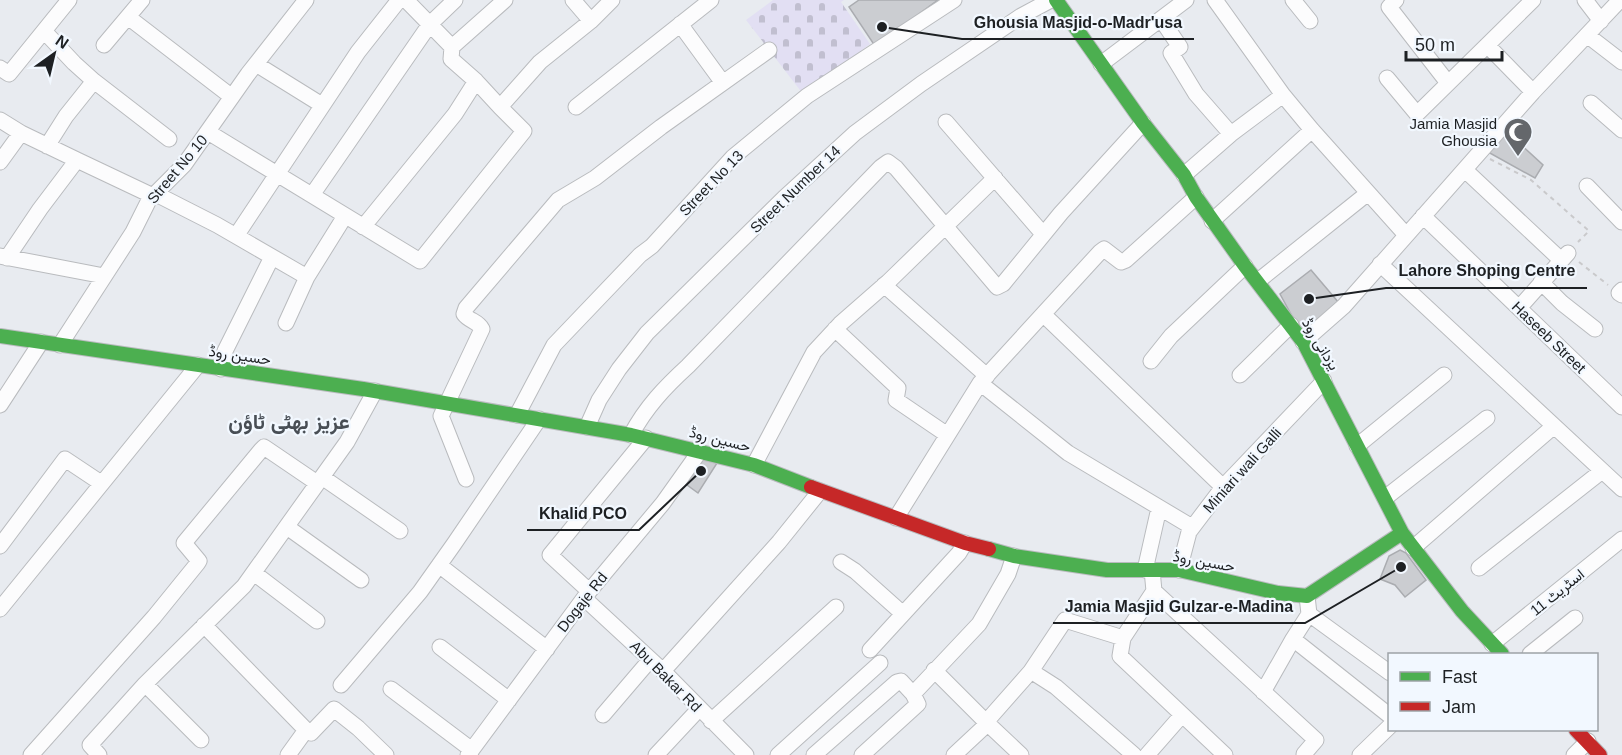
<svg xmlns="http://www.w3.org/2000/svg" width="1622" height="755" font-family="Helvetica,Vazirmatn,sans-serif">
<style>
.cemetery{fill:url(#cemetery-stones)}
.building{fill:#cbcdd1;stroke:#aaacb0;stroke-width:1.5}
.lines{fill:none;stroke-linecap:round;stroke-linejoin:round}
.street-casing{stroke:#b9bbbe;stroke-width:17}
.fast-casing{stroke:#b9bbbe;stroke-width:16}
.jam-casing{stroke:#b9bbbe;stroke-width:16}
.path{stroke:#c9c9cb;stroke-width:2;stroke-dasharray:4.5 4.5;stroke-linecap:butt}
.street{stroke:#fcfcfd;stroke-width:15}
.fast{stroke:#4caf50;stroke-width:14}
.jam{stroke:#c62828;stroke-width:14}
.labels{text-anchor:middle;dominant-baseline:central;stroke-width:4.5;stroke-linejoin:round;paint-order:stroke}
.poi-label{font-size:15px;fill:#1d2023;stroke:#f2f8ff;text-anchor:end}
.street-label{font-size:15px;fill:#1d2023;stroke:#f2f8ff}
.district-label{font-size:21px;font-weight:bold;fill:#484e55;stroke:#f2f8ff}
.leader{fill:none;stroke:#1d2023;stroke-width:2}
.callout-dot{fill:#1d2023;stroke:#f2f8ff;stroke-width:2}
.callout-label{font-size:16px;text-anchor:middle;font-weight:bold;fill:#1d2023;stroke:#f2f8ff;stroke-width:4.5;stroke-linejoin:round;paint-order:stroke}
</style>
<defs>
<pattern id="cemetery-stones" width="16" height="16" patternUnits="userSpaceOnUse" patternTransform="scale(1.5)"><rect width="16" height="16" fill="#e2dff3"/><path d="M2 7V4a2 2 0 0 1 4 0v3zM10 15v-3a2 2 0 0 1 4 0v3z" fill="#c1bfd0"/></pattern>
</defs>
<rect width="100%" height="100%" fill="#e8ebf0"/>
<path class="cemetery" d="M773,0H844L841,2L870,44L803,94L746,20Z"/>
<path class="building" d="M859,0H938L875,46L849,7Z
M1506,131L1543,165L1535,178L1488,152Z
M1311,270L1339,303L1310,328L1298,327L1280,294Z
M701,454L719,460L698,493L683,482Z
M1400,550L1406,553L1426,580L1405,597L1395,585L1380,579L1389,556Z"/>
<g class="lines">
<g class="street-casing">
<path id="street" d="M406,0L452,47L451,59L476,81L500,107L540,62L591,21L612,0
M573,0L591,21
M1215,0L1283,95
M1293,0L1310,21
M1396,0L1389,7L1448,83
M1585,0L1601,21
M128,17L232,97
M1161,19L1180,47L1171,53L1196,94L1231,134
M680,24L723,83
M44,31L74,63L94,81
M1587,35L1622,62
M104,45L142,0
M1487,45L1533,92
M452,47L505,0
M256,64L322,105
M1101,64L1186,0
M0,68L9,74L69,0
M1387,78L1417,114L1533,0
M1591,103L1622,130
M576,107L711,0
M0,120L21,133
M946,122L1043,234
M208,132L420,261L524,131L500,107
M47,146L66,116L94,81L169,139
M0,162L21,133L77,160
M1465,170L1561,260
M1184,175L1231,134L1283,95L1312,130L1406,235
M1587,186L1622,222
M312,195L430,24L455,0
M1423,216L1622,407
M1212,221L1312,130
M363,227L455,114L476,81
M236,236L358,52L399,0
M0,256L104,276
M7,258L40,209L77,160L153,196H160L217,225L307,277L345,216
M1380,264L1622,489
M1258,281L1368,193
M1541,282L1562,303L1595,329
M884,285L987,376
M1622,290L1619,293L1622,295
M1519,308L1568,253
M1044,315L1223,487
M286,323L307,277
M835,329L898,388L896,400L946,434
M1303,342L1344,306L1533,92L1620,0
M60,345L133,232L149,200L184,165L248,74L306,0
M1151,361L1171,336L1245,266
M221,369L225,351L272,257
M1240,375L1291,325
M980,383L1068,453L1192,527
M0,405L41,342
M517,415L554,345L640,255L652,246L733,157L807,96L954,0
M587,427L599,400L619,369L647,333L784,198L855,133L921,84L1021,16L1051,0
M631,435C646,407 665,387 688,366L881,167L888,162L896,168L997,287L1003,284L1061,213L1143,123
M1357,446L1444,375
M754,465L814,352L840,324L888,282L995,178
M322,477L400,531
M466,479L441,416L482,329C478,321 469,321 464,314L466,308L558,200L595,178L661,127L769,50
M1385,498L1487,418
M896,518L980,383L1100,252L1104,249L1121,262L1126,260L1196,197
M287,527L361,580
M0,546L65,459L101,483
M1413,548L1554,426
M841,562L855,571L902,613
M439,565L547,649
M1479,568L1602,471
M1145,570L1159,508
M1152,570L1154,591L1316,740L1304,754L1305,755
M1179,570L1189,532L1223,487L1324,381
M254,573L317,621
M589,591L550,555L646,438
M1154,591L1123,638L1120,656L1225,755
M1307,596L1309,614L1293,639L1390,716
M584,598L663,671L746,755
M0,609L198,365
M1309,614L1390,673
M204,625L306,730L311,733L334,709L358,728L386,755
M1492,644L1622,539
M440,647L509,700
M870,650L959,553L965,543
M1530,654L1575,618
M934,670L986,722L1021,755
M663,671L779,542L820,491
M1031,671L1065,620L1123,638
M145,684L201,740
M341,685L420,592L454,544L539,419
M391,689L472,750
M1263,692L1293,639
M913,694L979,624L1008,574L1014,556
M603,715L650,660
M711,721L836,607
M31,755L154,617L197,564L199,561L184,543L261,450L264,447L267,449L317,483
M99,755L90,745L145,684L244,586L347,442L375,391
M288,755L306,730
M468,755L587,594L663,503L700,451
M656,755L699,709
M778,755L880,663
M814,755L897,682L901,681L913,694L918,704L862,755
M954,755L984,727L986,722L1031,671L1056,687L1134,755
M1147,755L1182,715
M1360,755L1390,726
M1574,755L1588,741"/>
</g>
<g class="fast-casing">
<path id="fast" d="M1056,0L1143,123L1184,175L1196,197L1245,266L1304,343L1402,533L1462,611L1502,654
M0,336L363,389L631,435L754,465L811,487
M989,549L1014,556L1107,570H1179L1278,593L1307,596L1402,533"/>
</g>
<g class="jam-casing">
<path id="jam" d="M811,487L965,543L989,549
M1576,730L1600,755"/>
</g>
<path class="path" d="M1490,159L1531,180L1589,231L1578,242
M1579,262L1608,285"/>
<use href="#street" class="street"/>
<use href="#fast" class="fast"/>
<use href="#jam" class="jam"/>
</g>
<defs>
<g id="mosque-pin" transform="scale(1.5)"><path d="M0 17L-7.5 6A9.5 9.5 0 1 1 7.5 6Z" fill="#64676b" stroke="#f2f8ff"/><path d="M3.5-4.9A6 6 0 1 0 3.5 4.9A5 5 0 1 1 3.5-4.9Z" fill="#fff"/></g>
</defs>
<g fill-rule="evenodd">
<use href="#mosque-pin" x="1518" y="132"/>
</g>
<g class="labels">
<g class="poi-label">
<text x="1497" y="123">Jamia Masjid<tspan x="1497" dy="17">Ghousia</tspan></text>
</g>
<g class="street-label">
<text transform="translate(177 169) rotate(-50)">Street No 10</text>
<text transform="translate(711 183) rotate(-46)">Street No 13</text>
<text transform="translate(795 189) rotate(-44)">Street Number 14</text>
<text transform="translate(1549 337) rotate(44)">Haseeb Street</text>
<text transform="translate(1321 344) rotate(59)">یزدانی روڈ</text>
<text transform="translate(240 355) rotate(8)">حسین روڈ</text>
<text transform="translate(720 439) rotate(14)">حسین روڈ</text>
<text transform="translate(1242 470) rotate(-48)">Miniari wali Galli</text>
<text transform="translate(1204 561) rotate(10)">حسین روڈ</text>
<text transform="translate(1557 592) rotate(-39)">اسٹریٹ 11</text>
<text transform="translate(582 602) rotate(-52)">Dogaje Rd</text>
<text transform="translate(666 676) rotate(45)">Abu Bakar Rd</text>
</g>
<g class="district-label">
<text x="289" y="421">عزیز بھٹی ٹاؤن</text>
</g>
</g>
<path class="leader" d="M882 27L962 39H1194M1309 299L1386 288H1587M701 471L639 530H527M1401 567L1305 623H1053"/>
<g class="callout-dot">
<circle cx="882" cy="27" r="6"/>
<circle cx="1309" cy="299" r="6"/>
<circle cx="701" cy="471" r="6"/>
<circle cx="1401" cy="567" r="6"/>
</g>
<g class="callout-label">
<text x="1078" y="28">Ghousia Masjid-o-Madr'usa</text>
<text x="1487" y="276">Lahore Shoping Centre</text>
<text x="583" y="519">Khalid PCO</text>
<text x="1179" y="612">Jamia Masjid Gulzar-e-Madina</text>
</g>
<rect x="1388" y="653" width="210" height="78" fill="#f2f8ff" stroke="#9da2a7" stroke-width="1.5"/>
<rect x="1400" y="672" width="30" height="9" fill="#4caf50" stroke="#9da2a7" stroke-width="1.5"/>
<text x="1442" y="683" font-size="18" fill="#1d2023">Fast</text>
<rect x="1400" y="702" width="30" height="9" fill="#c62828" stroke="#9da2a7" stroke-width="1.5"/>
<text x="1442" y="713" font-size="18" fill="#1d2023">Jam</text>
<g transform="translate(54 54) rotate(34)" stroke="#f2f8ff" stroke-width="4.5" paint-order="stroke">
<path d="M0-4.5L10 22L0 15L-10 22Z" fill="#1d2023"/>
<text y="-9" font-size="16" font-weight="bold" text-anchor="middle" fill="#1d2023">N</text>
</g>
<path d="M1406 51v9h96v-9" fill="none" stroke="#1d2023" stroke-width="3"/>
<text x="1415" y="51" font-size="18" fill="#1d2023" stroke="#f2f8ff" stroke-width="4.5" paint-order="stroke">50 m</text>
</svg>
